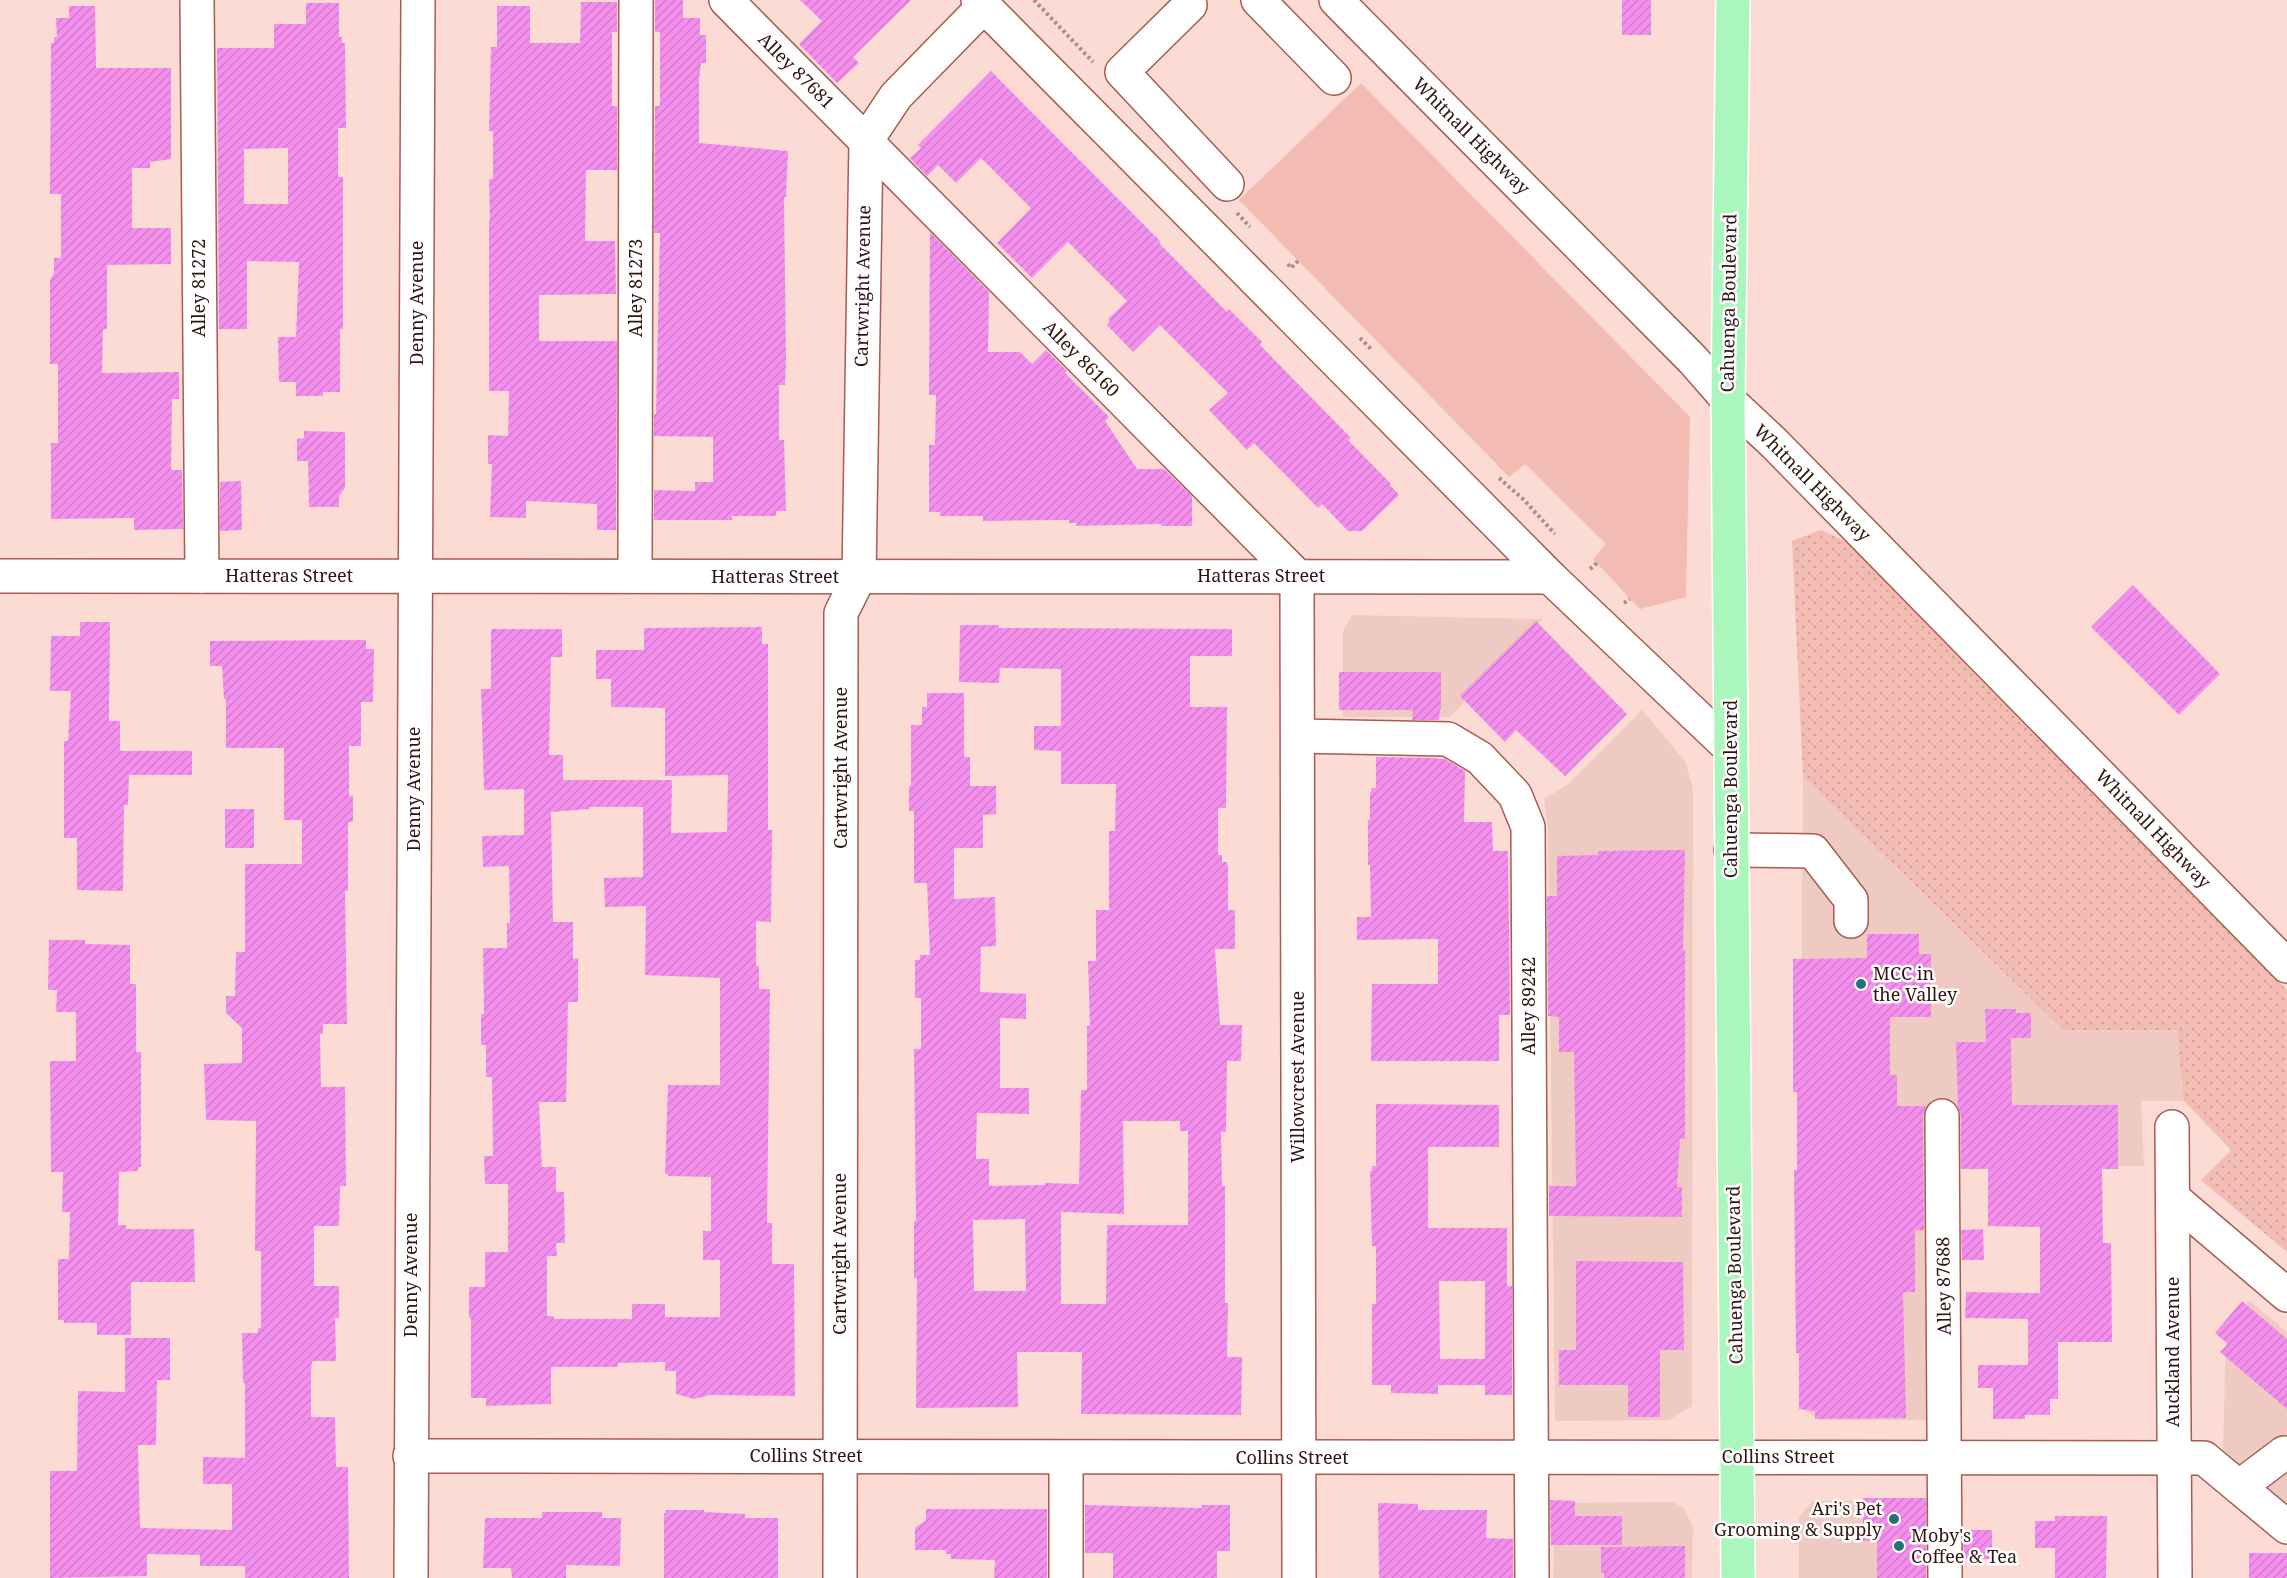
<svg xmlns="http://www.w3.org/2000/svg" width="2287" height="1578" font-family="'Noto Serif',serif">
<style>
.built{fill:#efcac3}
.grass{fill:url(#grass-dots)}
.park{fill:#f3bcb2}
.building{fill:url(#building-hatch);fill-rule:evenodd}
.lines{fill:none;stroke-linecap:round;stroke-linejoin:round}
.minor-casing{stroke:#a65c51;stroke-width:36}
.major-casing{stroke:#fff;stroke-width:36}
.path{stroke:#ad8d88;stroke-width:4;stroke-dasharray:3 3;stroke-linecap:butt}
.minor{stroke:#fff;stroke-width:33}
.major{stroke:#aaf6bd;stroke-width:33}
.poi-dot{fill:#266e7a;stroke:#fff;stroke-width:2}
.labels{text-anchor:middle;stroke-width:5;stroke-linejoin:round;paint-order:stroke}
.street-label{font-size:18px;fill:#31130f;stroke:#fff}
.poi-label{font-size:18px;fill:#31130f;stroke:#fff;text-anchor:start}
</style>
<defs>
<pattern id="grass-dots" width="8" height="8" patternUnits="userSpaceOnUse" patternTransform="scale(1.5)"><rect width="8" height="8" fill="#f3bcb2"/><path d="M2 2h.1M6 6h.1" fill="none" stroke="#d1a198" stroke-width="1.8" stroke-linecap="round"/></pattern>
<pattern id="building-hatch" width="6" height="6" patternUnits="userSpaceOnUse" patternTransform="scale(1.5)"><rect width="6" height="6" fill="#f58fee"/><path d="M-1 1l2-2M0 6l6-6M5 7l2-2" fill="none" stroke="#d27acb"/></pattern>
</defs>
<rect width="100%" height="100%" fill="#fddbd5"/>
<g class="built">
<polygon points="1352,615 1543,619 1450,717 1343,717 1343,631"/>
<polygon points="1642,710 1685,761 1693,788 1692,1406 1669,1420 1555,1421 1548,827 1544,799 1568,784"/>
<polygon points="1803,776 2063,1030 2178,1030 2184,1101 2141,1101 2144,1166 1939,1168 1934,1420 1819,1420 1802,1408 1801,1031"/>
<polygon points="2250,1301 2287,1332 2287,1503 2223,1451 2226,1323"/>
<polygon points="1932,1500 1933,1578 1799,1578 1799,1517 1813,1501"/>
<polygon points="1672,1502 1683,1507 1693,1527 1692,1578 1553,1578 1555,1503"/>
</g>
<polygon class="grass" points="1821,530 1849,543 2287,990 2287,1252 2201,1180 2231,1150 2184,1101 2177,1030 2063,1030 1803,776 1792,541"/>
<polygon class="park" points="1361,83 1690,417 1686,597 1640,609 1593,559 1606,544 1525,464 1509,477 1239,200"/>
<g class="building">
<polygon points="657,0 683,0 683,18 700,18 700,35 706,35 706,63 701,63 699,79 699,143 788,151 786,197 784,197 786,359 785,385 779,385 779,440 784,440 786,511 776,511 776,516 732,516 732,520 654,520 654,490 695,491 695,482 713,482 713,437 654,436 654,414 656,414 660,233 654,233 655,106 660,106 660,32 655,32 655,1"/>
<polygon points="800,0 911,0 853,57 859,63 837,83 799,44 822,21"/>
<rect x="1622" y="0" width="29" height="35"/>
<polygon points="581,2 617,2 617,32 612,32 612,106 617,106 617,170 586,170 585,241 615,241 616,294 539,295 539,341 617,341 616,530 597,530 597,504 526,501 526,518 490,517 492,464 488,464 488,435 508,436 509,391 489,391 489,221 490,221 489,179 493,179 493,131 489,131 491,47 497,47 497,6 530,6 530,43 580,43"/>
<path d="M306,3H339V37H342V43H345L346,128H338V177H343V329H340V392H323V396H296V382H279L278,337H296L299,262L247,261V329H219L217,48H274V24H306ZM288,148V204H244V149Z"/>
<polygon points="69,6 95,6 96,68 171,68 171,159 150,162 150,168 132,168 132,228 171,228 171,264 107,265 107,329 103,329 102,373 179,372 179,399 172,399 171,470 182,470 183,529 134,530 134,518 51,519 51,443 58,443 58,364 50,364 50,280 54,273 54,258 61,258 61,194 50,194 51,43 54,43 54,37 57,37 56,18 69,18"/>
<polygon points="991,71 1161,242 1159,243 1227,312 1229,309 1262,342 1260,345 1351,438 1348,440 1391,484 1390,485 1399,495 1362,531 1348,531 1322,504 1318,508 1254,443 1247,450 1209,410 1228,393 1160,325 1133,352 1107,325 1110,321 1108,319 1127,301 1068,242 1032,278 997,243 1031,208 981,158 956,183 938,165 927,176 910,158 921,148 918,145"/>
<polygon points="930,232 989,292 988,352 1020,352 1032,364 1046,350 1067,371 1065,373 1109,417 1105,421 1137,469 1164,469 1192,496 1192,526 1161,526 1161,524 1076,526 1077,523 1069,523 1069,520 983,521 983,516 940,516 940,512 929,512 929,445 935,445 936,395 929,395"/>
<polygon points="304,431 345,432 345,488 339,496 339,507 309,507 308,461 297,461 297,439 304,438"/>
<polygon points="241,481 242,530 220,531 220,482"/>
<polygon points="2133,585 2220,674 2179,715 2091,627"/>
<polygon points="1536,621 1627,714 1565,776 1516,730 1505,742 1460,696"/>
<polygon points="80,622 110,622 109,721 120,721 120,751 192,751 192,775 129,775 128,805 124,805 123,891 77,890 77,838 64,838 64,741 68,741 71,691 50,691 51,636 80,636"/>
<path d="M960,625H999V628L1232,629V656H1190V707H1227L1226,808H1218V855H1222V862H1227L1228,867V910H1235V949H1215L1220,1025H1242L1241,1061H1227L1226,1132H1221L1222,1186H1225V1303H1228L1227,1357H1242L1241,1415L1081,1414L1082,1352H1017L1018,1407L916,1408L917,1278H914V1221H916L914,1049H921V998H915V960H920V955H930L927,883H914V811H909V786H911V725H922V707H927V693H964V757H970V786H996V814L983,815V848H954V899L995,897L996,946L981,947L980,992L1026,994V1019L1000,1018V1088H1029V1114L977,1113L976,1159H989V1186L1045,1185V1183L1079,1184L1081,1090H1087V1026H1090L1088,961H1096V910H1109V831H1115L1116,784H1061V751L1034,750V726H1061V669L1000,668L999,683L959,682ZM1123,1121H1180V1131H1188V1225H1107L1106,1304H1061V1212L1124,1214ZM1025,1219L1026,1291H974L973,1220Z"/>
<path d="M762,627V644H768V830H772L771,922L756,921V966H759V989H770L767,1223H772V1264H794L795,1396L710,1395L694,1399L676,1394V1371H665V1362L618,1363V1367H551V1404L486,1406V1398H471V1318H469V1287H485V1252H508V1184H485L484,1156H493L492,1077H486V1045H481V1014H484L483,948H507V923H510L509,866L483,867L482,836L524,835V789L484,790L481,689H491V629H562V657H551L549,755H563V780H672L671,833L727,832L728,775L665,776V708L611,707V679H596V650H644V628ZM589,807H643V877L604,878L605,907L646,906L645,975L720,978V1085H668L665,1174H668V1176L711,1177V1231H703V1260H720V1317H665V1304H632V1319H554V1316H547V1256H557L556,1243H565L564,1192H556V1167H542L539,1102H566L568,1002H578V958L573,959V922H553L551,812L589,809Z"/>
<polygon points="366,640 366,649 374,649 373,702 361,702 361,746 349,746 349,796 353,796 353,822 348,822 348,891 345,891 347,1024 323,1024 323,1034 320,1034 321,1087 345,1087 346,1186 340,1186 339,1226 314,1226 314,1286 339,1286 339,1318 335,1318 336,1361 312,1361 311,1372 311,1417 335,1417 336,1467 348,1467 349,1578 245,1578 245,1566 200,1566 200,1555 147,1554 147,1576 50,1578 50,1471 77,1471 78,1391 125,1392 125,1338 170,1338 170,1380 157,1380 156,1445 138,1445 140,1528 232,1530 232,1484 203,1484 203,1457 245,1458 245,1383 243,1383 242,1333 258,1333 258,1328 261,1328 261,1251 255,1251 256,1121 206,1120 204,1064 242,1063 242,1028 226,1013 226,996 235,996 236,952 245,952 245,864 302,864 302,820 284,820 284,748 226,748 226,699 224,699 222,666 210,666 210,641"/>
<polygon points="1339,672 1441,672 1441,710 1440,710 1439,720 1412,720 1413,710 1339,710"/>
<polygon points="1376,757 1437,758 1437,759 1445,759 1465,771 1464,822 1492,822 1493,851 1508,851 1510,1015 1499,1015 1499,1061 1371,1061 1372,984 1438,984 1438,939 1357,940 1357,917 1371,917 1370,865 1368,865 1368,820 1370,820 1370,794 1372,788 1376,788"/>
<rect x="225" y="809" width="29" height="39"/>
<polygon points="1685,850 1683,950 1685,950 1685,1139 1680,1139 1677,1187 1682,1187 1682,1217 1549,1216 1549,1186 1576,1186 1574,1052 1559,1052 1559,1017 1548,1016 1547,896 1557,896 1557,856 1598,855 1598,851"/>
<polygon points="1867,934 1919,934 1919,954 1931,954 1931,1017 1890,1017 1890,1075 1897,1075 1897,1106 1926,1106 1923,1116 1924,1230 1915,1230 1915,1292 1903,1292 1906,1418 1815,1419 1815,1411 1799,1409 1799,1353 1796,1353 1794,1170 1797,1170 1797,1092 1793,1092 1793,959 1867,958"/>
<polygon points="49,940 85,940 85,944 130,945 130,984 136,984 136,1052 141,1052 141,1167 138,1167 138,1171 119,1172 118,1225 126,1225 126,1229 194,1229 195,1282 131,1282 131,1335 97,1335 97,1323 64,1323 64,1320 58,1320 58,1259 69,1259 70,1212 62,1212 63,1172 51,1172 50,1061 76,1061 76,1012 56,1012 57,990 48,990"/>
<polygon points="1985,1009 2016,1009 2016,1013 2031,1013 2031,1038 2011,1038 2012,1105 2118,1105 2118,1169 2102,1169 2103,1243 2111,1243 2112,1342 2058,1342 2058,1399 2050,1399 2050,1415 2025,1415 2025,1419 1993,1419 1993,1388 1978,1388 1978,1365 2028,1365 2028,1319 1965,1318 1966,1292 2040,1293 2040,1227 1988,1226 1988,1169 1961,1169 1961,1116 1958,1106 1956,1042 1986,1042"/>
<path d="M1376,1104L1499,1105V1147H1428V1228H1507V1286H1512V1395H1485V1385H1438V1394L1391,1393V1385H1372V1304H1376V1246H1372L1370,1171H1372V1166H1376ZM1439,1281H1485V1359H1440Z"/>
<polygon points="1983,1229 1984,1260 1962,1260 1961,1230"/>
<polygon points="1576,1261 1683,1262 1684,1350 1660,1350 1660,1417 1628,1417 1628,1385 1559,1385 1559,1350 1576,1350"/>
<polygon points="2242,1301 2287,1339 2287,1409 2220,1352 2228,1344 2215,1333"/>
<polygon points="1863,1498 1926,1498 1926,1578 1877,1578 1877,1541 1863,1541"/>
<polygon points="1550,1500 1575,1501 1575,1516 1622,1516 1622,1545 1551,1545"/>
<polygon points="1378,1503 1418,1504 1418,1510 1487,1510 1486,1538 1513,1539 1513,1578 1379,1578"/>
<polygon points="1085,1505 1202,1508 1202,1505 1230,1505 1230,1551 1217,1551 1217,1578 1113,1578 1113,1553 1085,1553"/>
<polygon points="926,1509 1047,1509 1047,1578 994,1578 995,1560 951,1559 951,1554 946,1554 946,1550 915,1550 915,1528 926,1520"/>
<polygon points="666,1510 704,1510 704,1512 745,1514 745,1518 778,1518 778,1578 664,1578 664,1513 666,1513"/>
<polygon points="542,1512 602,1512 602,1518 621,1518 620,1566 566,1565 566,1578 512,1578 511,1568 483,1568 485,1518 542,1518"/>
<polygon points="2055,1516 2107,1516 2106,1578 2055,1578 2055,1548 2035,1548 2035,1521 2055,1521"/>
<polygon points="1963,1530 1992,1530 1992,1559 1964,1559"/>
<polygon points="1685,1546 1685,1578 1604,1578 1604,1573 1601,1573 1601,1547"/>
<rect x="2249" y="1553" width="38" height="25"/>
</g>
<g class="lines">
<g class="minor-casing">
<g id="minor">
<polyline points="197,0 202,576"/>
<polyline points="726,0 1297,576 1299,1578"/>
<polyline points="978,0 1550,577 1731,749"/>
<polyline points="1258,0 1334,78"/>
<polyline points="1336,0 1693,360 1728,400 1774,443 2287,966"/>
<polyline points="1190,5 1122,72 1227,184"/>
<polyline points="0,576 1550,577"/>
<polyline points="635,576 636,0"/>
<polyline points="1298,736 1448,739 1480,758 1515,795 1528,827 1532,1578"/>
<polyline points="1731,850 1813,851 1851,900 1851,921"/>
<polyline points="1942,1116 1945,1578"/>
<polyline points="2172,1127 2175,1578"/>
<polyline points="2173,1198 2287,1295"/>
<polyline points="410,1456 2204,1458 2287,1527"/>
<polyline points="1066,1458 1066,1578"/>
<polyline points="2239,1487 2284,1453 2287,1455"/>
<polyline points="411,1578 418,0"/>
<polyline points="840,1578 841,613 859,577 866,141 896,96 984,6"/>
</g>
</g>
<g class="major-casing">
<polyline id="major" points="1733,0 1728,400 1738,1578"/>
</g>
<g class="path">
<polyline points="1034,0 1093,62"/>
<polyline points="1237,213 1250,227"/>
<polyline points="1288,264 1291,268 1298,261"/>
<polyline points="1360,338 1372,350"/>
<polyline points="1499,478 1524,500 1555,534"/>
<polyline points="1590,569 1597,563"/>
<polyline points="1624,603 1630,599"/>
</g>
<use href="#minor" class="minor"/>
<use href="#major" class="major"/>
</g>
<g class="poi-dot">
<circle cx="1861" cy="984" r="6"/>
<circle cx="1894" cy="1519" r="6"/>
<circle cx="1899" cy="1546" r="6"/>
</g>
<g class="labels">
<g class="street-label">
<text transform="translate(796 71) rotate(45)" y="6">Alley 87681</text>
<text transform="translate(1471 136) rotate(45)" y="6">Whitnall Highway</text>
<text transform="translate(863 286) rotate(-89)" y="6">Cartwright Avenue</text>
<text transform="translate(199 288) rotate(-90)" y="6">Alley 81272</text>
<text transform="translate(636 288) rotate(-90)" y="6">Alley 81273</text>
<text transform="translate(417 303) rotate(-90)" y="6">Denny Avenue</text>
<text transform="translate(1729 303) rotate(-89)" y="6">Cahuenga Boulevard</text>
<text transform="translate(1081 359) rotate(45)" y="6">Alley 86160</text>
<text transform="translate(1812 483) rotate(45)" y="6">Whitnall Highway</text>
<text x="289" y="582">Hatteras Street</text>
<text x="1261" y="582">Hatteras Street</text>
<text x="775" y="583">Hatteras Street</text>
<text transform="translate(841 768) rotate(-90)" y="6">Cartwright Avenue</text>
<text transform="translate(414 789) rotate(-90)" y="6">Denny Avenue</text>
<text transform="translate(1731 789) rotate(-90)" y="6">Cahuenga Boulevard</text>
<text transform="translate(2153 829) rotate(46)" y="6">Whitnall Highway</text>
<text transform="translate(1529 1006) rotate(-90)" y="6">Alley 89242</text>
<text transform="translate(1298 1077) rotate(-90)" y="6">Willowcrest Avenue</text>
<text transform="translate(840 1254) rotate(-90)" y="6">Cartwright Avenue</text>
<text transform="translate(411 1275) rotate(-90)" y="6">Denny Avenue</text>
<text transform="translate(1735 1275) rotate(-91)" y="6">Cahuenga Boulevard</text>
<text transform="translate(1944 1286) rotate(-91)" y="6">Alley 87688</text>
<text transform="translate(2173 1352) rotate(-90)" y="6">Auckland Avenue</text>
<text x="806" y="1462">Collins Street</text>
<text x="1778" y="1463">Collins Street</text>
<text x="1292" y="1464">Collins Street</text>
</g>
<g class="poi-label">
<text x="1873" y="980">MCC in<tspan x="1873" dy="21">the Valley</tspan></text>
<text x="1882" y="1515" text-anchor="end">Ari's Pet<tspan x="1882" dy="21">Grooming &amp; Supply</tspan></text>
<text x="1911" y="1542">Moby's<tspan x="1911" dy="21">Coffee &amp; Tea</tspan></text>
</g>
</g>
</svg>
